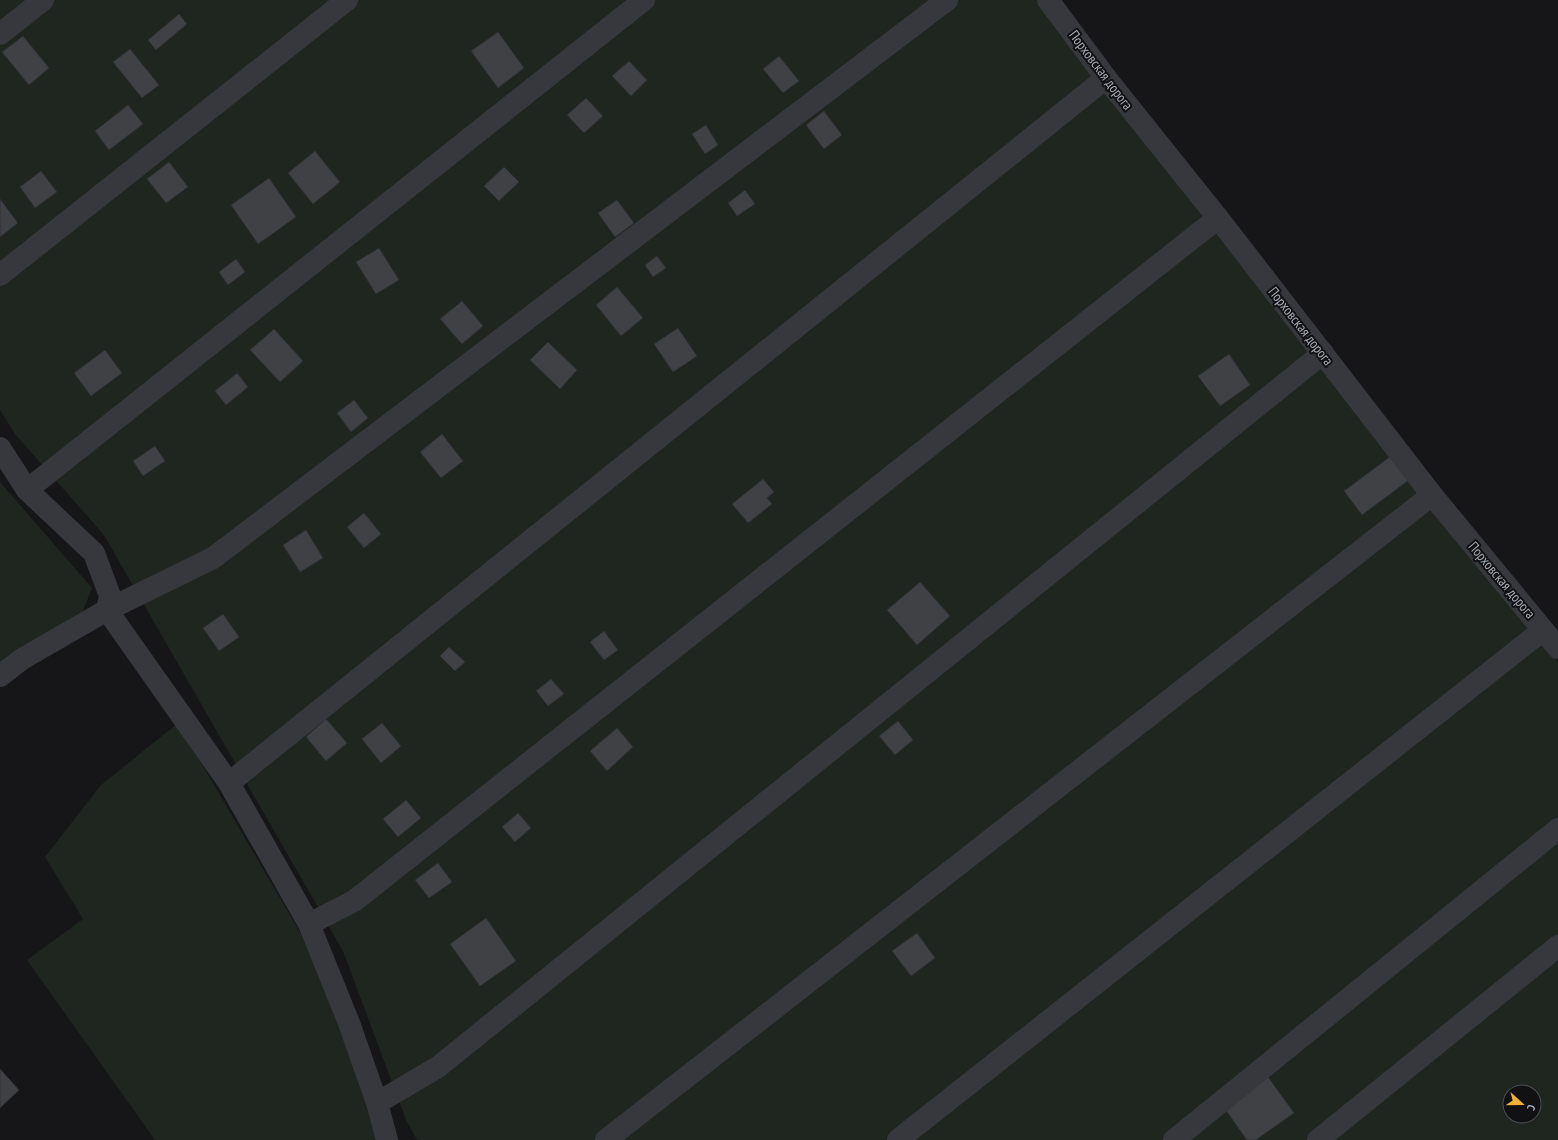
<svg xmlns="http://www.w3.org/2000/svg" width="1558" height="1140" font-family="'PT Sans Narrow',sans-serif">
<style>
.green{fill:#1e261f;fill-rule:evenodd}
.building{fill:#404145;stroke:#303034}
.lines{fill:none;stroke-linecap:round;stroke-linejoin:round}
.street{stroke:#37383d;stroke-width:22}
.labels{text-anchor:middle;stroke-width:4;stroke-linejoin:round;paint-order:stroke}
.street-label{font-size:14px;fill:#a8adb8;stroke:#111113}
</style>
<rect width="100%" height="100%" fill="#161618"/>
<g class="green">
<path d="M0,0H1037L1558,662V1140H417L406,1120L343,951L104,535L15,434L0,410ZM1510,1092H1534V1116H1510Z"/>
<polygon points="0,482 92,588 82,613 0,669"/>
<polygon points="178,723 322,970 377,1140 155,1140 27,960 83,919 45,857 101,785"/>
</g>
<g class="building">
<polygon points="179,14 187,24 156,50 148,40"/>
<polygon points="498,32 524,68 498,88 471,51"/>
<polygon points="23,36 49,68 29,85 2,52"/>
<polygon points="130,49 159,85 142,98 113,62"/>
<polygon points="779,56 799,81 783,93 763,69"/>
<polygon points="629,61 647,80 631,96 612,76"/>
<polygon points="586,98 603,116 584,133 567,115"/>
<polygon points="128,105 143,124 109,150 95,131"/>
<polygon points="824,111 842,135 824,149 806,125"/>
<polygon points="706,125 718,145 705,154 692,134"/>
<polygon points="315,151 340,182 313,204 288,173"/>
<polygon points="169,162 188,187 166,203 147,179"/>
<polygon points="504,167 519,182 499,201 484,186"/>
<polygon points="41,171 57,192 35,208 20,187"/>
<polygon points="269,178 296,217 258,244 231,205"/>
<polygon points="745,190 755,204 737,216 728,203"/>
<polygon points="0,199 18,223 0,237"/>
<polygon points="617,200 634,223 615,237 598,213"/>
<polygon points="379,248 399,280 376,294 356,262"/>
<polygon points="657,256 666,268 653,277 645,265"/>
<polygon points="236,259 245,272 228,285 219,272"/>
<polygon points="617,287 643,318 621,336 596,305"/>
<polygon points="462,301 483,326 462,344 440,319"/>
<polygon points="678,328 697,356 673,372 654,344"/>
<polygon points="274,329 303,361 280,382 250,350"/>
<polygon points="548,342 577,370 560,389 530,360"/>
<polygon points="105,350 122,373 91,396 74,373"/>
<polygon points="1229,354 1250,385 1220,406 1198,376"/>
<polygon points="237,373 248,387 226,405 215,391"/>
<polygon points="354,400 368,418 351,432 337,413"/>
<polygon points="442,434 463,461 441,478 420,452"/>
<polygon points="155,446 165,461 143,476 133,461"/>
<polygon points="1391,456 1409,480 1362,515 1344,491"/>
<polygon points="763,479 774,492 767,498 772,504 748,523 732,504"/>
<polygon points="364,513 381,534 364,548 347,527"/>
<polygon points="306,530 323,558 300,572 283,545"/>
<polygon points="920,582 950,616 917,645 887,610"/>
<polygon points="223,614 239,637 219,651 203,628"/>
<polygon points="604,631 618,650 604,660 590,642"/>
<polygon points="449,647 465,662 455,671 440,656"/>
<polygon points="551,679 564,694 548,706 536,691"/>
<polygon points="326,719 347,743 326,761 306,737"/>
<polygon points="898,721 913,740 895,755 879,736"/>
<polygon points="382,723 401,746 381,763 362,739"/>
<polygon points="617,728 633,747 607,771 590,751"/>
<polygon points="406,800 421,818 398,837 383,819"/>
<polygon points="518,813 531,828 515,842 502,827"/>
<polygon points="438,863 452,882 429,898 415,880"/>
<polygon points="486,918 516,961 480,986 450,944"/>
<polygon points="917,933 935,958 911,976 892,951"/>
<polygon points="0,1069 19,1090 0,1108"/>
<polygon points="1268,1077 1294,1113 1256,1140 1247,1140 1225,1109"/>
</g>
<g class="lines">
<g class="street">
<polyline points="1048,0 1106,78 1218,218 1432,495 1558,648"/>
<polyline points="0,34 43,0"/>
<polyline points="0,275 347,0"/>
<polyline points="0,448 27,490 94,553 110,596 107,610 229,783 309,924 349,1023 377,1103 387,1140"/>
<polyline points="27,490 644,0"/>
<polyline points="0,676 22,659 107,610 213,558 947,0"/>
<polyline points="229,783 1106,78"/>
<polyline points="309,924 354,901 1218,218"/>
<polyline points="377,1103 438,1067 1323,353"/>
<polyline points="606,1140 1432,495"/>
<polyline points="898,1140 1543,630"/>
<polyline points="1174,1140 1558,829"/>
<polyline points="1318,1140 1558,946"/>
</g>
</g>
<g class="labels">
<g class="street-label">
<text transform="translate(1101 70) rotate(53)" y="5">Порховская дорога</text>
<text transform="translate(1301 326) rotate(52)" y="5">Порховская дорога</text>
<text transform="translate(1502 580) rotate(50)" y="5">Порховская дорога</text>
</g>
</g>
<g transform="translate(1522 1104) rotate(111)"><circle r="19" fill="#111113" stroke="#4d4f55"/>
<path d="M0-3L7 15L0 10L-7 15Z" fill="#f2b134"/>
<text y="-6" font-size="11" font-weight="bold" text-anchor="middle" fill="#a8adb8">С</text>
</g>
</svg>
